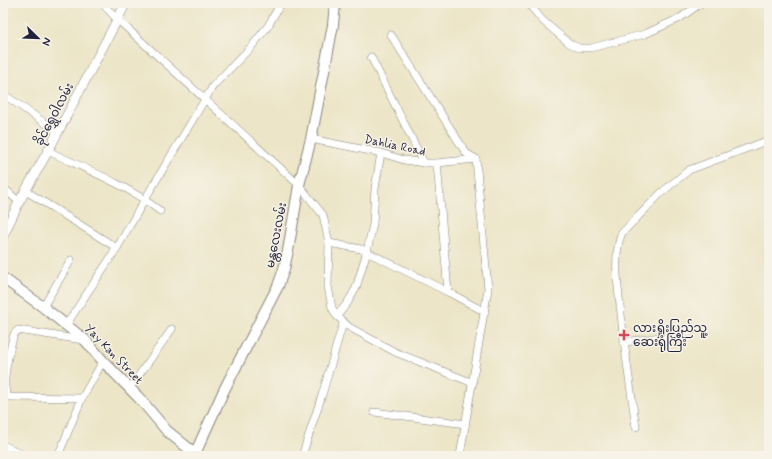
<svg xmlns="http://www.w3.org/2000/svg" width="772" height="459" font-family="Mynerve,'Noto Sans Myanmar',sans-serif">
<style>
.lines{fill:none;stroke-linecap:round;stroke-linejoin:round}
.minor-casing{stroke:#878481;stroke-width:8}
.tertiary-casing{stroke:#878481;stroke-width:10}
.secondary-casing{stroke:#878481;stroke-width:12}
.minor{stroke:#fff;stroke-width:7}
.tertiary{stroke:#fff;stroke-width:9}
.secondary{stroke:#fff;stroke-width:10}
.poi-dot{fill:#d1495b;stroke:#f7f3e8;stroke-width:1.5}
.labels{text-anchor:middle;stroke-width:3;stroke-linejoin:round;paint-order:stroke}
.street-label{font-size:12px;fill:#22223b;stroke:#f7f3e8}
.poi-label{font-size:12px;fill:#22223b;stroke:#f7f3e8;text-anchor:start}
</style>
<rect width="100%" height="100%" fill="#f7f3e8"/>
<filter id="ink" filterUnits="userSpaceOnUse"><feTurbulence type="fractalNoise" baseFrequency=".025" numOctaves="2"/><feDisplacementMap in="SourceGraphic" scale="8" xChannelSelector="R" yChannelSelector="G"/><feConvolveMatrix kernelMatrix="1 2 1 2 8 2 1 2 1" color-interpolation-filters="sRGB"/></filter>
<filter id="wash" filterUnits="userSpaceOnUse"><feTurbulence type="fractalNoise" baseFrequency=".012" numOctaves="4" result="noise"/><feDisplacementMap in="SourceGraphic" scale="16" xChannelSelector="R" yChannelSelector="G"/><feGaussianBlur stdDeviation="0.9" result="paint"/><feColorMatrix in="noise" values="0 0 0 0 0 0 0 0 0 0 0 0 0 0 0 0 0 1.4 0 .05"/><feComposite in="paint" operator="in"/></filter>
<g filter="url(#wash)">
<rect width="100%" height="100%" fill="#ece5c7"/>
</g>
<g filter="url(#ink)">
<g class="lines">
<g class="minor-casing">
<g id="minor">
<polyline points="102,3 117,19 299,185 323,215 329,243 328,286 332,308 337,316 349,327 395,352 473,383"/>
<polyline points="528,3 543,21 569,43 579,48 591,48 645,34 680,18 701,3"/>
<polyline points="391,35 466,153 476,159 488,289 460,456"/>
<polyline points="371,57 424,163"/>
<polyline points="3,94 58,132"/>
<polyline points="311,139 381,153 404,160 424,163 437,163 476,159"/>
<path d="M48,151C86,169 127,185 160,211"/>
<polyline points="437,163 448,292"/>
<polyline points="3,187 19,202"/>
<polyline points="26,191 117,248"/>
<polyline points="329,243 361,249 448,292 485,312"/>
<polyline points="43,307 71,260"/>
<polyline points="337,316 348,302 356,288 367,251 373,224 375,189 381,153"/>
<polyline points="66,325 117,248 145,199 213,86 252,46 268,26 281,3"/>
<polyline points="625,342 654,338 692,330"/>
<polyline points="129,389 172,329"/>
<path d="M82,398L8,397C0,385 10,348 14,334L18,330L83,340"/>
<polyline points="374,412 466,424"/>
<path d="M636,427C631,392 626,358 622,324C620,298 611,256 622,233L661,193L689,170L769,140"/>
<polyline points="3,445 26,456"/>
<polyline points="58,456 82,398 103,361"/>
<polyline points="302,456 322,395 343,323"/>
</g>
</g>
<g class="tertiary-casing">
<polyline id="tertiary" points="3,236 19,202 48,151 126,3"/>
</g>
<g class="secondary-casing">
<g id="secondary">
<polyline points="3,278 43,307 85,340 103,361 141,400 167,431 198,456"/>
<polyline points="194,456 224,390 278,286 284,269 288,251 299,185 311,139 333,25 335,3"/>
</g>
</g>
<use href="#minor" class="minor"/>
<use href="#tertiary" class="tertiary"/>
<use href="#secondary" class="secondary"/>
</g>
</g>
<path class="poi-dot" d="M622 329h4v4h4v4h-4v4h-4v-4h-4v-4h4z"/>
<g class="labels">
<g class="street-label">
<text transform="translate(54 114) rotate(-62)" y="4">ခိုင်ရွှေဝါလမ်း</text>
<text transform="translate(395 145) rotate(12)" y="4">Dahlia Road</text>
<text transform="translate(276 235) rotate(-79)" y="4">မန္တလေးလမ်း</text>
<text transform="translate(114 354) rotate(46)" y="4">Yay Kan Street</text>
</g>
<g class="poi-label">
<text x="633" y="332">လားရှိုးပြည်သူ့<tspan x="633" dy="14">ဆေးရုံကြီး</tspan></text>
</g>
</g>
<rect width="772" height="459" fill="none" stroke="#f7f3e8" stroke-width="16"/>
<g transform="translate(38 38) rotate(113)" stroke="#f7f3e8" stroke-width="3" paint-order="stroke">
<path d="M0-3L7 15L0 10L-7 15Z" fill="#22223b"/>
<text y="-6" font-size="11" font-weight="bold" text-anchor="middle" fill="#22223b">N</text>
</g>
</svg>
